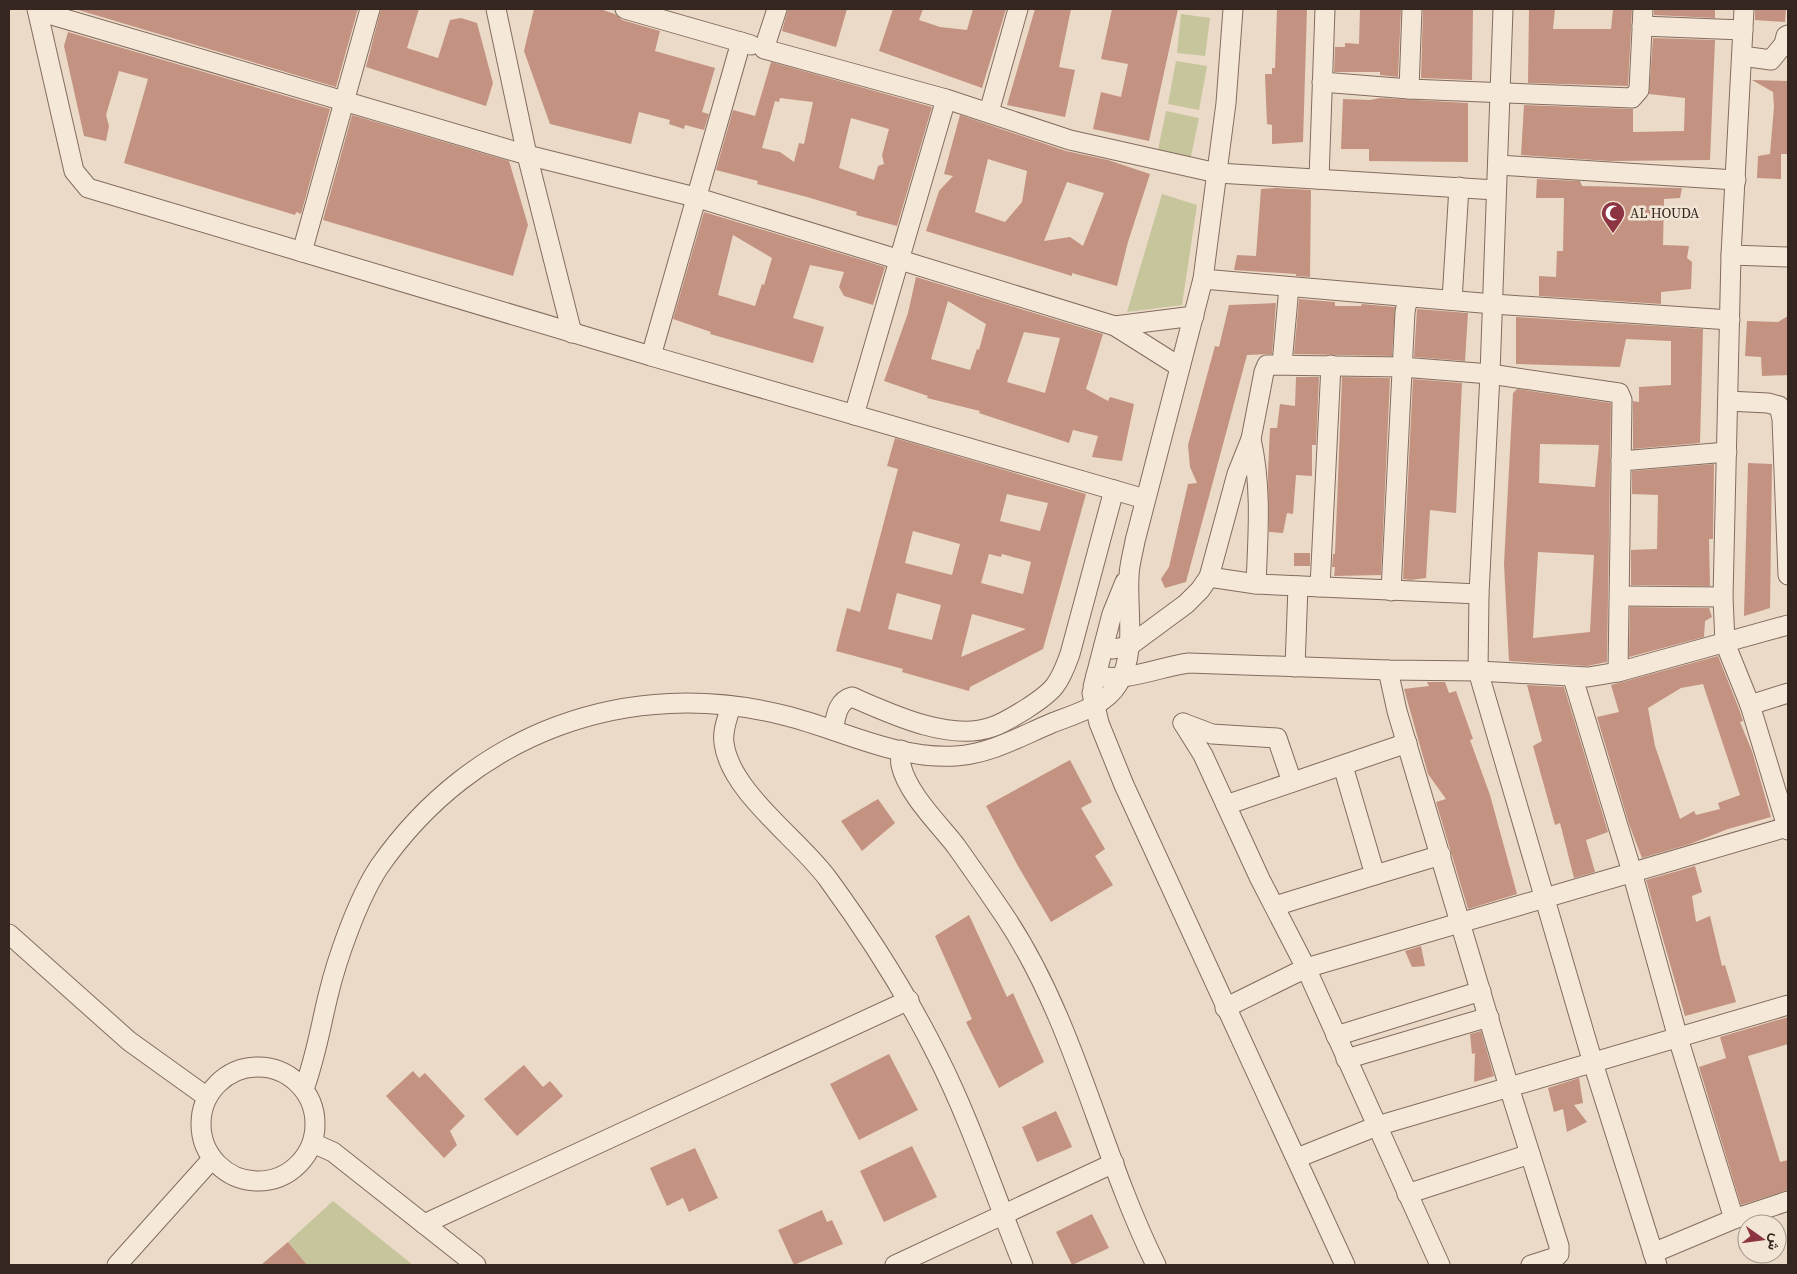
<svg xmlns="http://www.w3.org/2000/svg" width="1797" height="1274" font-family="'Source Serif 4',Vazirmatn,serif">
<style>
.green{fill:#c7c59c}
.building{fill:#c49280;fill-rule:evenodd}
.lines{fill:none;stroke-linecap:round;stroke-linejoin:round}
.minor-casing{stroke:#846c5e;stroke-width:21}
.minor{stroke:#f5e8d9;stroke-width:19}
.labels{text-anchor:middle;stroke-width:5;stroke-linejoin:round;paint-order:stroke}
.poi-label{font-size:14px;fill:#352720;stroke:#f2e5d5;text-anchor:start}
</style>
<rect width="100%" height="100%" fill="#eadac7"/>
<g class="green">
<polygon points="1181,14 1210,18 1205,56 1177,53"/>
<polygon points="1176,61 1207,66 1199,110 1168,104"/>
<polygon points="1166,111 1199,118 1190,161 1157,155"/>
<polygon points="1162,194 1197,205 1182,305 1127,312"/>
<polygon points="333,1201 413,1265 307,1265 288,1242"/>
</g>
<g class="building">
<polygon points="75,9 358,9 336,87"/>
<polygon points="381,9 419,9 407,48 438,58 450,20 461,18 477,23 493,83 486,106 366,67"/>
<polygon points="534,9 600,9 615,14 622,20 660,31 655,51 715,68 702,112 709,114 704,130 685,125 684,129 669,124 670,120 639,112 631,144 550,124 524,51"/>
<polygon points="788,9 847,9 836,47 782,31"/>
<polygon points="893,9 923,9 919,20 940,27 967,30 973,9 1006,9 982,88 879,51"/>
<polygon points="1035,9 1071,9 1059,67 1075,70 1065,117 1007,105"/>
<polygon points="1112,9 1178,9 1149,141 1093,129 1101,92 1121,97 1128,64 1101,59"/>
<polygon points="1277,9 1307,9 1303,142 1272,144 1272,125 1267,124 1265,74 1272,74 1272,68 1275,68"/>
<polygon points="1360,9 1401,9 1398,77 1380,75 1380,72 1334,72 1335,47 1345,47 1345,43 1359,44"/>
<polygon points="1423,9 1473,9 1472,80 1421,78"/>
<polygon points="1529,9 1555,9 1553,29 1611,29 1613,9 1632,9 1628,86 1528,83"/>
<polygon points="1654,9 1715,9 1715,18 1654,15"/>
<polygon points="1755,9 1786,9 1785,22 1755,20"/>
<polygon points="68,32 330,109 301,214 296,212 295,215 124,163 148,79 119,71 106,115 109,126 106,141 84,136 64,46"/>
<polygon points="1653,38 1715,40 1710,160 1610,161 1521,155 1524,105 1633,109 1633,132 1684,131 1685,98 1649,94"/>
<path d="M771,62L932,107L897,226L856,215L857,212L807,197L757,184L758,181L716,170L733,110L755,116ZM780,98L813,102L804,144L799,143L794,162L780,152L762,148L775,101L779,102ZM851,118L889,129L882,155L884,164L878,166L874,180L839,168Z"/>
<polygon points="1752,80 1788,81 1788,154 1781,154 1781,179 1757,178 1758,156 1770,154 1774,107 1773,92"/>
<polygon points="1380,98 1468,103 1468,162 1369,161 1369,149 1341,149 1343,99 1370,100"/>
<polygon points="352,115 509,161 528,225 513,276 323,220"/>
<path d="M960,115L1066,151L1108,160L1150,174L1128,242L1117,286L1072,273V276L926,231L939,191L953,176L944,174ZM988,159L1027,171L1022,202L1005,222L975,212ZM1067,182L1104,193L1083,246L1070,237L1044,241Z"/>
<polygon points="1537,179 1580,181 1582,186 1682,188 1680,198 1664,199 1663,245 1689,246 1687,258 1692,262 1691,289 1661,292 1661,304 1539,296 1539,276 1556,277 1557,251 1563,251 1564,198 1536,198"/>
<polygon points="1276,188 1311,190 1310,277 1296,276 1296,274 1234,270 1237,255 1256,256 1261,189"/>
<path d="M704,212L885,267L873,305L844,296L839,287L844,272L810,265L793,318L824,327L813,363L710,334L711,332L673,319ZM733,235L772,258L764,285L762,284L755,306L718,295Z"/>
<path d="M916,277L1103,334L1086,389L1108,401L1110,397L1134,404L1122,461L1092,457L1098,436L1073,430L1069,443L979,413L980,411L927,398L928,396L884,381L908,313ZM948,301L986,324L979,350L977,349L970,370L931,359ZM1024,332L1060,338L1045,393L1007,382Z"/>
<polygon points="1299,299 1335,302 1335,306 1361,306 1362,304 1395,307 1392,356 1294,354"/>
<polygon points="1276,303 1272,354 1247,355 1186,582 1165,588 1161,579 1169,567 1188,484 1197,483 1190,467 1188,445 1215,346 1219,347 1229,305"/>
<polygon points="1417,309 1468,313 1465,361 1414,357"/>
<polygon points="1788,316 1788,375 1762,376 1761,357 1745,356 1747,321 1778,322"/>
<polygon points="1516,317 1703,329 1700,443 1633,449 1633,401 1639,402 1639,387 1671,385 1671,341 1626,339 1620,367 1516,364"/>
<polygon points="1296,377 1319,377 1316,445 1312,445 1312,476 1296,475 1293,514 1287,513 1283,533 1269,532 1268,473 1270,428 1277,428 1280,404 1295,406"/>
<polygon points="1342,377 1390,378 1381,575 1334,576 1335,567 1332,567 1333,554 1335,554"/>
<polygon points="1413,379 1462,383 1456,513 1430,510 1426,578 1411,580 1403,579"/>
<path d="M1517,389L1611,403L1607,662L1587,666L1509,661L1504,564L1513,393ZM1540,444L1599,445L1595,487L1539,483ZM1538,552L1594,555L1590,632L1533,638Z"/>
<path d="M895,438L1086,494L1043,649L970,687L969,691L902,672L903,669L836,651L847,608L860,612L898,469L887,466ZM1007,494L1048,503L1040,531L1000,521ZM913,531L960,544L952,575L905,563ZM989,554L1001,557L1002,554L1031,562L1023,594L981,583ZM897,593L941,605L932,640L888,629ZM972,614L1026,629L961,657Z"/>
<polygon points="1748,463 1772,464 1770,608 1744,616"/>
<polygon points="1714,464 1713,539 1709,539 1710,586 1631,585 1631,550 1657,549 1658,495 1632,494 1632,471"/>
<rect x="1294" y="553" width="16" height="13"/>
<polygon points="1630,607 1709,608 1712,617 1705,621 1704,637 1629,657"/>
<path d="M1718,656L1739,709L1743,721L1740,722L1752,751L1771,817L1728,829L1690,844L1642,858L1629,824L1597,717L1619,712L1611,685ZM1703,684L1740,795L1718,803L1720,809L1696,815L1694,811L1680,819L1655,746L1648,708L1681,688Z"/>
<polygon points="1427,682 1445,682 1449,693 1456,691 1473,739 1470,740 1490,795 1517,894 1468,909 1436,802 1446,799 1428,774 1404,689 1429,686"/>
<polygon points="1527,685 1564,687 1608,832 1586,840 1595,872 1574,878 1560,823 1555,825 1533,746 1542,741"/>
<polygon points="1070,760 1092,802 1081,808 1105,849 1095,856 1113,885 1051,922 1018,866 986,806"/>
<polygon points="878,799 895,823 862,851 841,821"/>
<polygon points="1695,866 1702,892 1692,896 1696,922 1710,916 1722,966 1725,965 1736,1002 1685,1016 1646,880"/>
<polygon points="969,915 1007,997 1013,993 1044,1062 999,1088 966,1022 972,1019 935,936"/>
<polygon points="1421,946 1425,966 1412,967 1405,951"/>
<polygon points="1788,1017 1788,1044 1748,1056 1780,1162 1788,1160 1788,1190 1741,1205 1699,1067 1726,1058 1720,1037"/>
<polygon points="1481,1031 1494,1076 1474,1082 1475,1053 1472,1054 1470,1034"/>
<polygon points="889,1054 918,1110 859,1140 830,1084"/>
<polygon points="524,1065 543,1087 550,1081 563,1096 517,1136 484,1099"/>
<polygon points="413,1071 419,1078 425,1073 465,1116 450,1131 457,1145 444,1158 386,1096"/>
<polygon points="1579,1078 1583,1103 1574,1105 1587,1122 1567,1132 1563,1109 1554,1112 1548,1088"/>
<polygon points="1056,1111 1072,1147 1037,1162 1022,1127"/>
<polygon points="912,1146 937,1197 884,1222 860,1171"/>
<polygon points="695,1148 718,1198 689,1212 683,1198 667,1206 650,1168"/>
<polygon points="822,1210 827,1222 832,1220 843,1244 794,1265 778,1230"/>
<polygon points="1092,1214 1109,1248 1072,1265 1056,1232"/>
<polygon points="288,1242 307,1265 261,1265"/>
</g>
<g class="lines">
<g class="minor-casing">
<g id="minor">
<polyline points="37,9 74,171 88,188 651,356"/>
<polyline points="496,9 527,155 572,333"/>
<polyline points="625,9 751,45"/>
<polyline points="777,9 764,49 946,99 1070,140 1217,173 1496,190"/>
<polyline points="1503,9 1490,374 1479,594 1478,671 1593,1063 1657,1265"/>
<polyline points="1744,9 1731,255 1723,597 1725,643 1750,705 1788,830"/>
<polyline points="38,11 527,155 695,197 1115,326 1194,316"/>
<polyline points="1642,26 1743,30"/>
<polyline points="741,42 651,356 1145,499"/>
<polyline points="1742,56 1771,60 1784,44 1786,36 1788,35"/>
<polyline points="1322,82 1409,89 1632,98 1639,90 1643,9"/>
<polyline points="1409,89 1412,9"/>
<polyline points="989,112 1018,9"/>
<polyline points="1498,165 1736,180"/>
<polyline points="1319,179 1325,9"/>
<polyline points="302,252 370,9"/>
<polyline points="1731,255 1788,257"/>
<polyline points="1203,279 1493,304 1730,320"/>
<polyline points="1452,300 1459,187"/>
<polyline points="1115,326 1180,367"/>
<polyline points="1282,364 1289,287"/>
<polyline points="1728,401 1768,403 1779,406 1782,419 1788,575"/>
<polyline points="854,415 946,99"/>
<path d="M1251,439C1262,487 1258,535 1256,584"/>
<polyline points="1621,461 1727,452"/>
<polyline points="1209,577 1256,584 1479,594"/>
<polyline points="1320,587 1331,365"/>
<polyline points="1391,591 1405,312 1408,297"/>
<polyline points="1621,596 1723,597"/>
<polyline points="1104,645 1113,649 1129,646 1186,604 1200,590 1209,577 1237,474 1251,439 1264,372 1267,365 1402,367 1490,374 1619,393 1622,400 1618,672"/>
<polyline points="1295,667 1298,586"/>
<polyline points="1388,670 1397,711 1509,1087 1559,1246 1559,1254 1556,1257 1531,1265"/>
<path d="M1096,675C1122,684 1162,666 1189,663L1388,670L1478,671L1588,677L1618,672L1788,625"/>
<polyline points="1573,678 1632,872 1678,1038 1734,1219"/>
<polyline points="1093,687 1112,614 1125,582"/>
<polyline points="1092,693 1099,723 1124,785 1345,1265"/>
<polyline points="1750,705 1788,693"/>
<path d="M731,706C728,717 722,730 724,743C730,792 799,839 828,879C869,935 906,993 937,1055C971,1122 995,1196 1023,1265"/>
<polyline points="1183,723 1203,755 1260,879 1306,968 1440,1265"/>
<polyline points="1183,723 1212,734 1277,738 1292,782"/>
<path d="M833,730C836,717 837,701 852,697C891,714 950,742 992,727C1004,723 1016,715 1026,709C1054,691 1059,685 1070,654L1114,490"/>
<path d="M901,750C901,755 900,761 901,765C907,793 939,824 956,846C973,870 990,894 1006,918C1076,1024 1100,1152 1156,1265"/>
<polyline points="1226,805 1407,743"/>
<polyline points="1375,875 1441,855"/>
<polyline points="1275,906 1375,875 1343,766"/>
<polyline points="9,934 129,1041 207,1097"/>
<polyline points="1225,1008 1306,968 1787,827"/>
<polyline points="1336,1036 1481,991"/>
<polyline points="1346,1059 1489,1017"/>
<circle cx="258" cy="1124" r="57"/>
<path d="M304,1089C316,1056 320,1029 328,996C337,958 358,899 379,867C472,733 628,675 787,716C842,730 898,760 956,756C990,754 1021,736 1052,723C1075,714 1105,706 1118,684C1137,653 1127,611 1129,577C1129,565 1133,553 1135,541L1203,279L1226,103L1233,9"/>
<polyline points="313,1143 333,1152 476,1265"/>
<polyline points="1297,1158 1377,1126 1788,1005"/>
<polyline points="1407,1194 1530,1154"/>
<polyline points="424,1224 909,1000"/>
<polyline points="1653,1253 1734,1219 1788,1201"/>
<polyline points="117,1265 212,1159"/>
<polyline points="895,1265 1114,1163"/>
</g>
</g>
<use href="#minor" class="minor"/>
</g>
<defs>
<g id="mosque-pin" transform="scale(1.25)"><path d="M0 17L-7.5 6A9.5 9.5 0 1 1 7.5 6Z" fill="#8d3443" stroke="#f2e5d5"/><path d="M3.5-4.9A6 6 0 1 0 3.5 4.9A5 5 0 1 1 3.5-4.9Z" fill="#fff"/></g>
</defs>
<g fill-rule="evenodd">
<use href="#mosque-pin" x="1613" y="213"/>
</g>
<g class="labels">
<g class="poi-label">
<text x="1630" y="218">AL HOUDA</text>
</g>
</g>
<rect width="1797" height="1274" fill="none" stroke="#352720" stroke-width="20"/>
<g transform="translate(1762 1239) rotate(104)"><circle r="24" fill="#f2e5d5" stroke="#a6998d"/>
<path d="M0-4L9 19L0 12L-9 19Z" fill="#8d3443"/>
<text y="-8" font-size="14" font-weight="bold" text-anchor="middle" fill="#352720">ش</text>
</g>
</svg>
